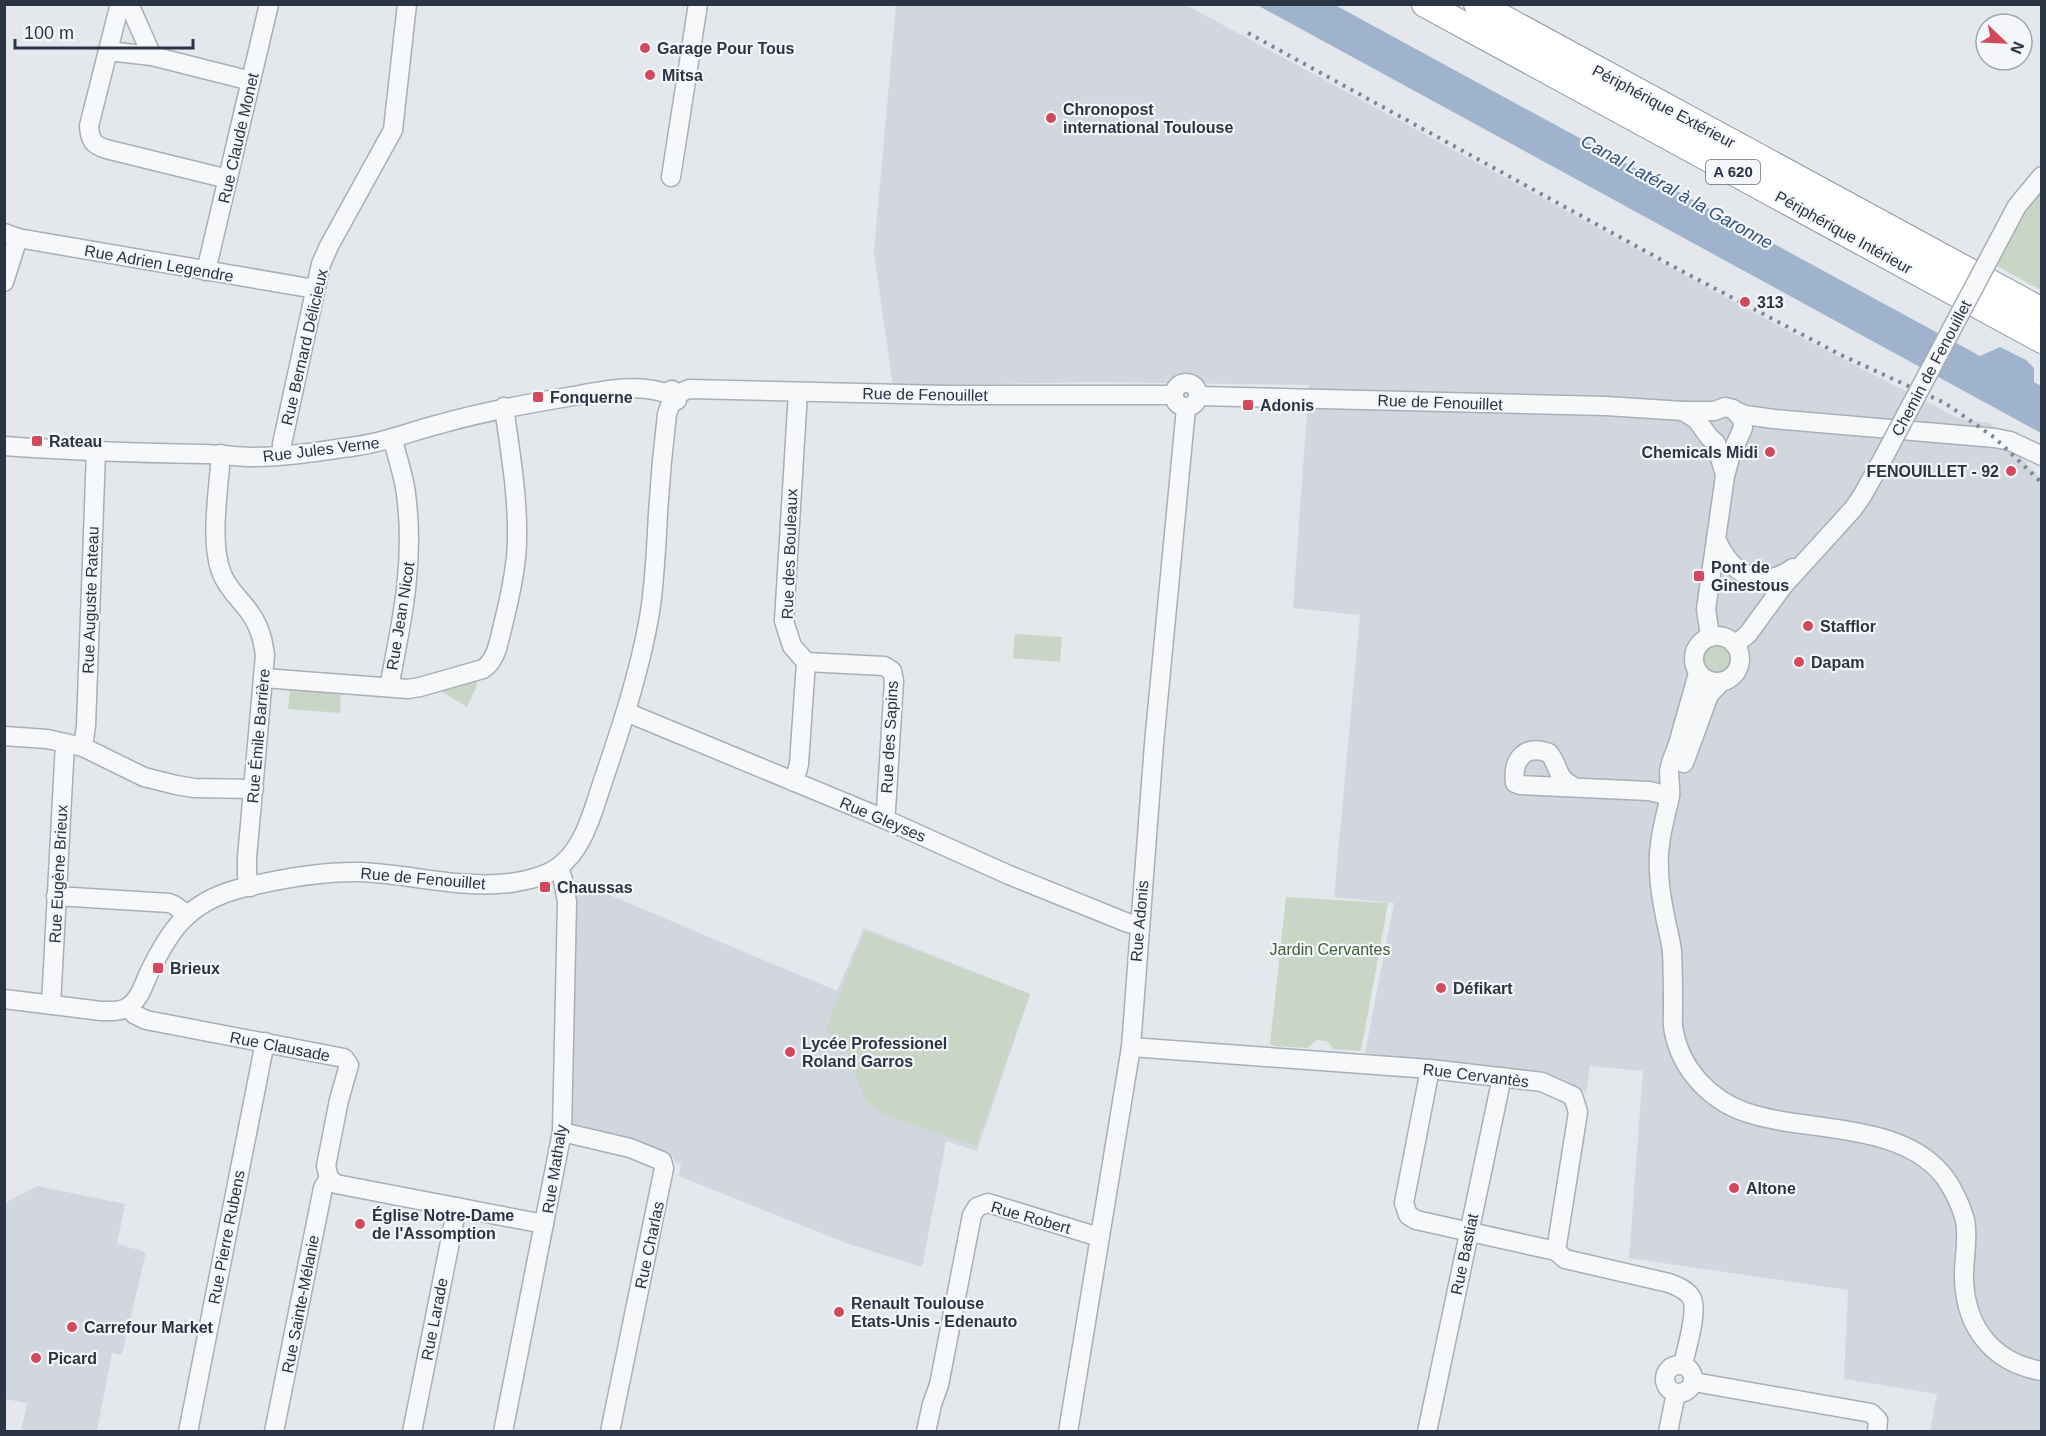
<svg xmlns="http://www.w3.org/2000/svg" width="2046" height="1436" font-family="Arial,sans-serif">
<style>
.built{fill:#d2d6de}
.green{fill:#c9d6c5}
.water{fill:#9fb4cc}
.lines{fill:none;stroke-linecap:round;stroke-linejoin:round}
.minor-casing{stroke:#a9aeb7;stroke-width:21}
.highway-casing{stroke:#8b94a3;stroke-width:28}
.minor{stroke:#f7f8fa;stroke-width:18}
.highway{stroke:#fff;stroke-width:26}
.rail{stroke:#7d8696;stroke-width:4;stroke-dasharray:3 6;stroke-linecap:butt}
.minor-bridge-casing{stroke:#a9aeb7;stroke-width:21;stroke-linecap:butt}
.minor-bridge{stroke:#f7f8fa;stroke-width:18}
.poi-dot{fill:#d1495b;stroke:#f4f6f9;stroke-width:2}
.labels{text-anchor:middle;stroke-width:4.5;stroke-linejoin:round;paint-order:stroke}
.shield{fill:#f4f6f9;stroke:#676e7b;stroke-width:1.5}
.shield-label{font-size:15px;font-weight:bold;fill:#2b3445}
.poi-label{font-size:16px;font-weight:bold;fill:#2b3445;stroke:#f4f6f9;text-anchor:start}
.street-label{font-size:16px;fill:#2b3445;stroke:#f4f6f9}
.park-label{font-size:16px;fill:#3f6138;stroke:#f4f6f9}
.water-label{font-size:18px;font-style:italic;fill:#34527a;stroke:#f4f6f9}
</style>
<rect width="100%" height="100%" fill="#e4e7ec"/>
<g class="built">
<polygon points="896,5 1186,5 1777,325 1960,419 1990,423 2042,480 2041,1431 1930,1431 1937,1394 1844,1379 1848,1290 1629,1258 1643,1071 1590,1066 1586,1092 1560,1078 1365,1053 1394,903 1334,897 1360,615 1293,608 1309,385 1095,382 893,386 874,252"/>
<polygon points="574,880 837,991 864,928 1030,994 977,1151 946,1141 922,1267 849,1244 679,1176 681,1164 674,1162 674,1157 626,1138 576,1129 569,1121"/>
<polygon points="37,1186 125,1204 117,1244 146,1252 122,1355 112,1353 97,1431 21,1431 27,1403 5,1399 5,1203"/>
</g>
<g class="green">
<polygon points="2041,190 2041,290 1997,266 2024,215"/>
<polygon points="1015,634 1062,637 1060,662 1013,658"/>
<circle cx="1717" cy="660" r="16"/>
<polygon points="475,680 477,685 467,707 439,690"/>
<polygon points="290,688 341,692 340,713 288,709"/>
<polygon points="1286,897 1388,903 1361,1051 1333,1049 1327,1041 1317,1040 1307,1048 1274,1046 1270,1044"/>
<path d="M865,931L1030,994L976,1145C959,1140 877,1115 869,1104C859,1090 852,1065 846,1048L841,1050L826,1029Z"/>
</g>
<polygon class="water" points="1257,5 1335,5 1980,356 2000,347 2026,360 2034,368 2034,382 2041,386 2041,433"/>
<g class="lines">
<g class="minor-casing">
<g id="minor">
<path d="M122,4L118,11L89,126C90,140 93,145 106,149L228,179"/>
<polyline points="129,4 152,56"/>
<polyline points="108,51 152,56 251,81"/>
<polyline points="671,177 698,4"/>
<polyline points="4,233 18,238 315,289"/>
<polyline points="2000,238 2017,206 2042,176"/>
<polyline points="206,271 269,4"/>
<polyline points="4,282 18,238"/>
<circle cx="1186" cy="395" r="12"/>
<polyline points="668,392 672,390 677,394 689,389 946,395 1173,395"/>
<polyline points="1198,396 1606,406 1683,411 1714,411 1725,407 1733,409 1742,419 1743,428 1731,454 1725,476 1706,609 1710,637"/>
<polyline points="1683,411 1697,420 1709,437 1716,443 1724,472"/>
<polyline points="1736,411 1745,415 1774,419 1995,438 2010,441 2042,456"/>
<path d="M4,446C71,451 137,453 204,454C220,454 237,457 253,457C287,457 323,451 357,446C386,442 412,431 440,424C482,412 525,404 568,397C602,391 633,383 666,393"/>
<path d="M221,454C219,487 209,543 222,574C229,592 245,603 254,619C261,631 263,642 265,655L247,858V875L250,887"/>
<polyline points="282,455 282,444 321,264 329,246 393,130 407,4"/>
<path d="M1716,539C1731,573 1759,592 1793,568"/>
<circle cx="1717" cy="659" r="23"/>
<polyline points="1735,645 1748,634 1783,586 1853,509 1862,496 1880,464"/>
<polyline points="806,662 884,666 892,671 894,681 886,810 882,818"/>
<path d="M1698,673C1692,696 1685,718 1679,741C1676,751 1670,762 1669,772C1669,780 1671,788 1670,796C1665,819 1657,845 1659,869C1659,885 1662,901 1665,916C1667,928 1671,940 1672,952C1673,971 1673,990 1673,1009C1673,1016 1672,1025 1674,1032C1681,1069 1710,1100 1745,1112C1806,1133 1898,1121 1942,1174C1952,1186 1961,1205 1965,1220C1969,1240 1963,1260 1964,1280C1966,1329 1994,1363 2042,1371"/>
<path d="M264,678L408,689L420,687L483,669C497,660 499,640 503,625C509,601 517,563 517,539C518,495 510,451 504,407"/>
<path d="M389,687C402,621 415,562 406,494C404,476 397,457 393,440"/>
<polyline points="626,712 882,818 1009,875 1128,923 1139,925"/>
<polyline points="4,736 47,739 83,747 144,777 176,785 194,788 254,789"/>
<polyline points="83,747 86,726 96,452"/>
<polyline points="1684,763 1709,695 1721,682"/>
<polyline points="794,782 799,764 806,662 792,646 784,621 798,392"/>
<path d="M1574,787C1554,776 1561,768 1549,753C1525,744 1512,759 1515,783L1520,785L1649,791L1670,796"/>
<polyline points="56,896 169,903 174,905 188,915"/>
<path d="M4,999L101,1011C109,1011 119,1012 126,1008C138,1002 143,987 148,975C169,931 187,903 238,889C278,879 319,871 361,872C410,874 460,889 510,883C524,881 545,876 557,868C584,850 593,810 603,781C621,728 639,674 649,618C655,584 656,548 658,514C660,480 663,447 667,414L671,403L677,400V394"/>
<polyline points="51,1005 65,743"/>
<polyline points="128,1007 134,1014 146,1020 344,1058 349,1065 339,1100 326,1166 329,1178 336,1184 544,1224"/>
<polyline points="1131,1047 1430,1069 1542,1082 1573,1096 1578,1112 1556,1251 1416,1220 1408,1215 1404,1203 1430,1069"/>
<polyline points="562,1132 630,1148 662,1161 664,1168 610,1432"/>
<path d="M1556,1251L1565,1259L1669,1283C1677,1286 1688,1290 1692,1299C1698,1313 1686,1349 1683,1365"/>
<circle cx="1679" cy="1379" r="14"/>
<polyline points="1694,1382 1871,1413 1878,1420 1877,1432"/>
<polyline points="188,1432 265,1042"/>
<polyline points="274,1432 323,1188 329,1178"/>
<polyline points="412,1432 457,1207"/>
<polyline points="503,1432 562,1132 567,902 563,880 559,867"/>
<polyline points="926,1432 932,1404 939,1385 972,1215 977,1207 988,1203 1099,1237"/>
<polyline points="1068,1432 1131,1047 1154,744 1186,408"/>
<polyline points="1427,1432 1502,1077"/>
<polyline points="1668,1432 1676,1393"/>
</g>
</g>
<g class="highway-casing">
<g id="highway">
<polyline points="1425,4 2042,340"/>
<polyline points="1477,4 2042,311"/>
</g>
</g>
<use href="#minor" class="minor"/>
<use href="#highway" class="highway"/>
<polyline class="rail" points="1248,33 1678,269 1841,355 1945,403 1995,438 2042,483"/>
<g class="minor-bridge-casing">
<polyline id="minor-bridge" points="1880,464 2000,238"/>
</g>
<use href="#minor-bridge" class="minor-bridge"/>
</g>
<g class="poi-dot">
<circle cx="645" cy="48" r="6"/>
<circle cx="650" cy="75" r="6"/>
<circle cx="1051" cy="118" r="6"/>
<circle cx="1745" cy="302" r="6"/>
<rect x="532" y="391" width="12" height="12" rx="3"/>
<rect x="1242" y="399" width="12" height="12" rx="3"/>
<rect x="31" y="435" width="12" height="12" rx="3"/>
<circle cx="1770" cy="452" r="6"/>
<circle cx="2011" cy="471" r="6"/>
<rect x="1693" y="570" width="12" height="12" rx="3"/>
<circle cx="1808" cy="626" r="6"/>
<circle cx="1799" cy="662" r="6"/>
<rect x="539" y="881" width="12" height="12" rx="3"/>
<rect x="152" y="962" width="12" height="12" rx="3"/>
<circle cx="1441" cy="988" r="6"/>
<circle cx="790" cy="1052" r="6"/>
<circle cx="1734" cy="1188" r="6"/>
<circle cx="360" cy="1224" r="6"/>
<circle cx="839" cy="1312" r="6"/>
<circle cx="72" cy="1327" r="6"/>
<circle cx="36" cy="1358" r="6"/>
</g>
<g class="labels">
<rect class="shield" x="1706" y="160" width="54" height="24" rx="4.5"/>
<g class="shield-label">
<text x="1733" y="177">A 620</text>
</g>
<g class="poi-label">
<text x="657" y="54">Garage Pour Tous</text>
<text x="662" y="81">Mitsa</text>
<text x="1063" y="115">Chronopost<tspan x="1063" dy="18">international Toulouse</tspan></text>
<text x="1757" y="308">313</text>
<text x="550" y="403">Fonquerne</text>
<text x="1260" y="411">Adonis</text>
<text x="49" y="447">Rateau</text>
<text x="1758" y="458" text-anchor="end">Chemicals Midi</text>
<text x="1999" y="477" text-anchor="end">FENOUILLET - 92</text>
<text x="1711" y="573">Pont de<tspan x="1711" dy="18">Ginestous</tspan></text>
<text x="1820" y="632">Stafflor</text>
<text x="1811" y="668">Dapam</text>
<text x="557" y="893">Chaussas</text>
<text x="170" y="974">Brieux</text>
<text x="1453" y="994">Défikart</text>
<text x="802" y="1049">Lycée Professionel<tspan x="802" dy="18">Roland Garros</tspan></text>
<text x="1746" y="1194">Altone</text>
<text x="372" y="1221">Église Notre-Dame<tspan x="372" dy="18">de l'Assomption</tspan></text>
<text x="851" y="1309">Renault Toulouse<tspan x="851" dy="18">Etats-Unis - Edenauto</tspan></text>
<text x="84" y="1333">Carrefour Market</text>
<text x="48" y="1364">Picard</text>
</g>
<g class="street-label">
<text transform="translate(1664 106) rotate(28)" y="6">Périphérique Extérieur</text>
<text transform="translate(238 138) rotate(-77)" y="6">Rue Claude Monet</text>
<text transform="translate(1844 232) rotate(29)" y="6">Périphérique Intérieur</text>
<text transform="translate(159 263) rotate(10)" y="6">Rue Adrien Legendre</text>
<text transform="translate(304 347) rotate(-77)" y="6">Rue Bernard Délicieux</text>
<text transform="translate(1931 368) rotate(-62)" y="6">Chemin de Fenouillet</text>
<text transform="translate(925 394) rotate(1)" y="6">Rue de Fenouillet</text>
<text transform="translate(1440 402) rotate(2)" y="6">Rue de Fenouillet</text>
<text transform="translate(321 449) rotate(-7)" y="6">Rue Jules Verne</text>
<text transform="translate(789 554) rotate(-88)" y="6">Rue des Bouleaux</text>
<text transform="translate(90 600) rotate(-88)" y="6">Rue Auguste Rateau</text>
<text transform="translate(400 616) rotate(-81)" y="6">Rue Jean Nicot</text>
<text transform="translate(258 736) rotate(-85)" y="6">Rue Émile Barrière</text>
<text transform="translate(889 737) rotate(-87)" y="6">Rue des Sapins</text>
<text transform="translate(883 819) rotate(23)" y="6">Rue Gleyses</text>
<text transform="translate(58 874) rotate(-87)" y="6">Rue Eugène Brieux</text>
<text transform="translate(423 878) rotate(5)" y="6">Rue de Fenouillet</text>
<text transform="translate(1139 921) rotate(-85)" y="6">Rue Adonis</text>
<text transform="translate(280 1046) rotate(11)" y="6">Rue Clausade</text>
<text transform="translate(1476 1075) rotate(7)" y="6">Rue Cervantès</text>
<text transform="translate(554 1169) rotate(-81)" y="6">Rue Mathaly</text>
<text transform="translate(1031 1217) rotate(16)" y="6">Rue Robert</text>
<text transform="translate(226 1237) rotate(-79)" y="6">Rue Pierre Rubens</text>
<text transform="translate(649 1245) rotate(-78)" y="6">Rue Charlas</text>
<text transform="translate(1464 1254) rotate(-78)" y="6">Rue Bastiat</text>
<text transform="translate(300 1304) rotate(-79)" y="6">Rue Sainte-Mélanie</text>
<text transform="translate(434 1319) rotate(-79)" y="6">Rue Larade</text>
</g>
<g class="park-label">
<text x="1330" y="955">Jardin Cervantes</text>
</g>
<g class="water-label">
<text transform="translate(1677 192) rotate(29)" y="6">Canal Latéral à la Garonne</text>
</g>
</g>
<rect width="2046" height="1436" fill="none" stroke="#2b3445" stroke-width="12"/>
<g transform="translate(2004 42) rotate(113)"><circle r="28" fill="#f4f6f9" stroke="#a4a8b1" stroke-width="1.5"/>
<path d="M0-4.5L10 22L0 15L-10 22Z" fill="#d1495b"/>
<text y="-9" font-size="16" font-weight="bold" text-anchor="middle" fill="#2b3445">N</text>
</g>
<path d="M15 39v9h178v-9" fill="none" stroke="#2b3445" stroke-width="3"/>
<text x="24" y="39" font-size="18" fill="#2b3445" stroke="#f4f6f9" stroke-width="4.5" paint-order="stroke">100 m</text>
</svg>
